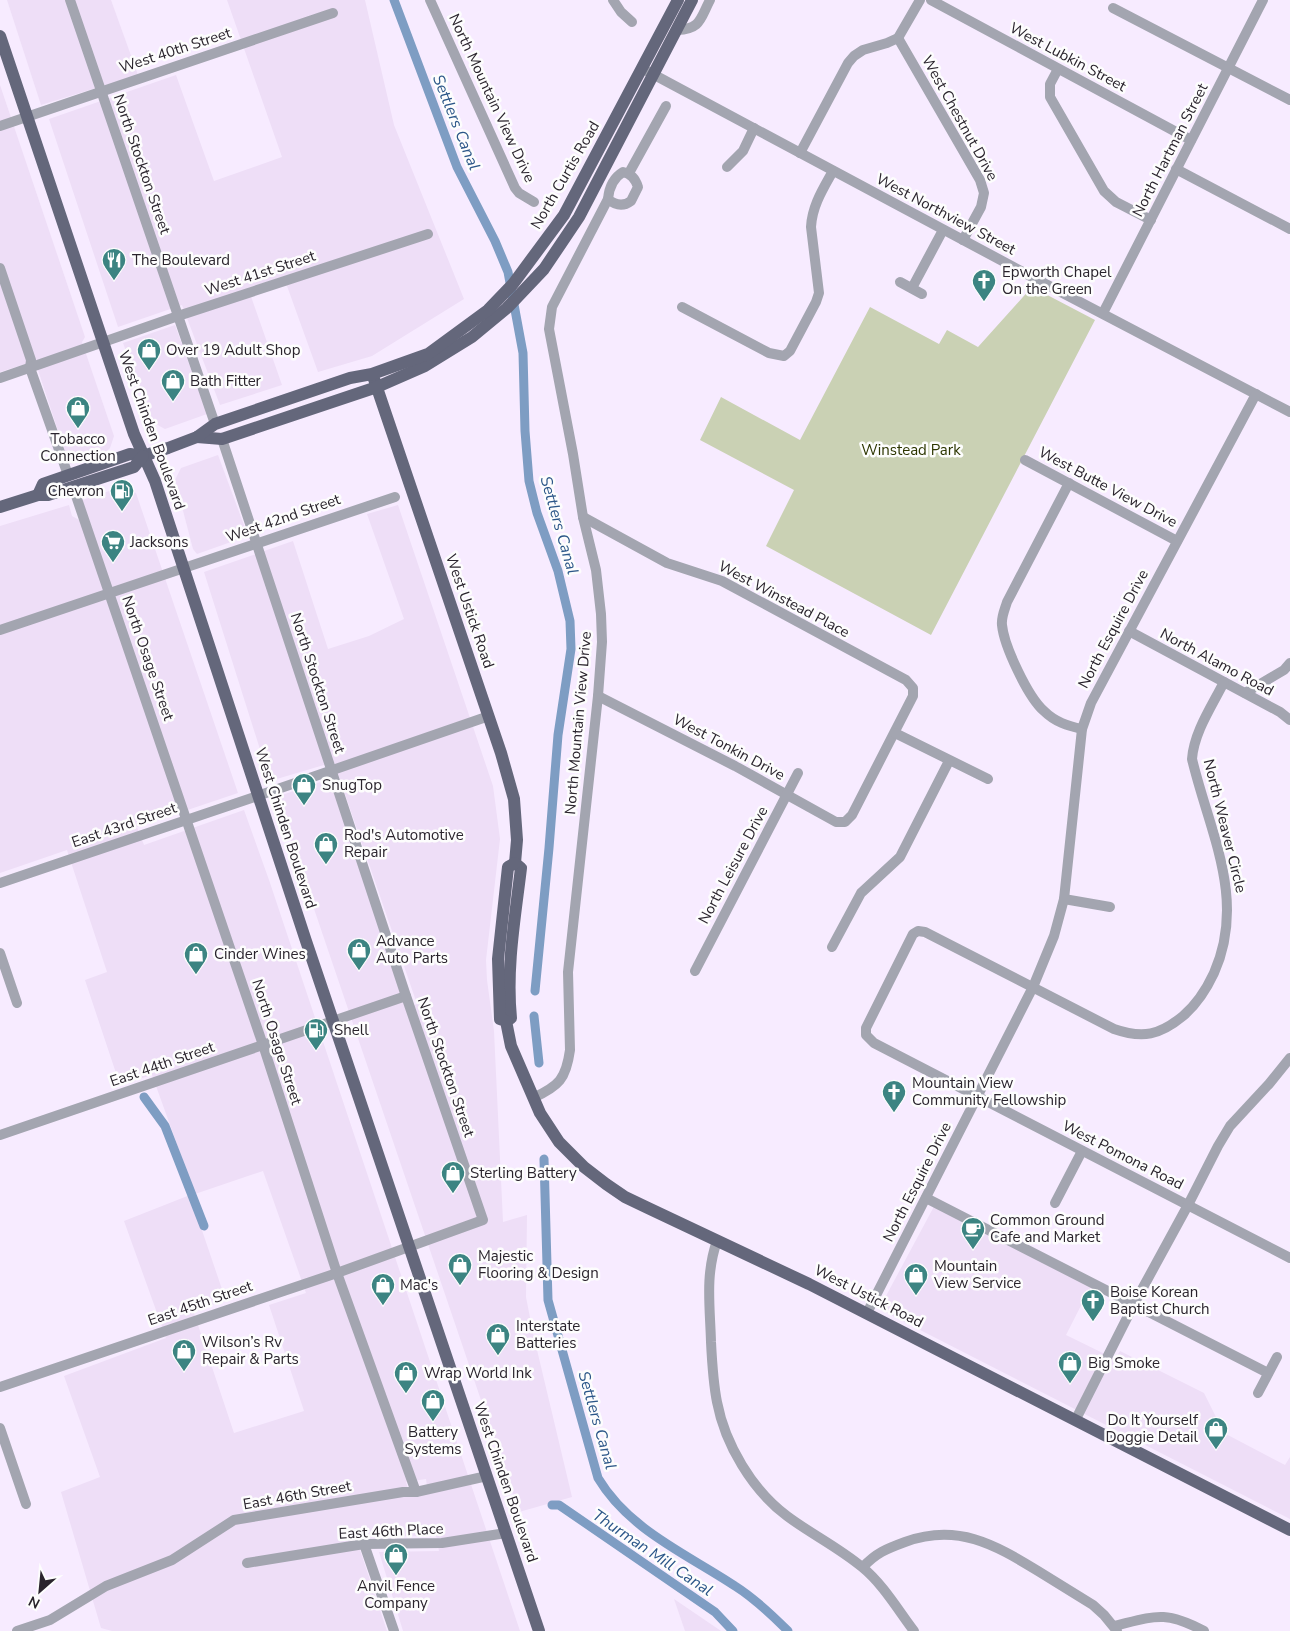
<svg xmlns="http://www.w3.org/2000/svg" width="1290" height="1631" font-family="'Nunito Sans',sans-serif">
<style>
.built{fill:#eedef7;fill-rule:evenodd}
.green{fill:#cad1b4}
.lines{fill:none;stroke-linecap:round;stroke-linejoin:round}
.canal{stroke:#7e9dc3;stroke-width:9}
.minor{stroke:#a3a5b0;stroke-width:10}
.major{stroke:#64677b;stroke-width:12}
.labels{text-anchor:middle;stroke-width:5;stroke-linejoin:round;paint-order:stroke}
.street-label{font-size:15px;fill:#2a242d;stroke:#fdfdfd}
.poi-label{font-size:15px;fill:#2a242d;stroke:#fdfdfd;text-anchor:start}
.park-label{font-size:15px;fill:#2d3600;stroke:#fdfdfd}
.water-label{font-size:16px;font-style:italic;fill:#2b5688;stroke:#fdfdfd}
</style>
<rect width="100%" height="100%" fill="#f7ebff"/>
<g class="built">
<polygon points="7,0 111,0 138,75 41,105"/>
<polygon points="227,0 365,0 394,125 464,299 372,356 318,372 287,286 282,277 248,288 282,385 220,405 182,305 118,327 49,119 176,75 214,181 282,157"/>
<polygon points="0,85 85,337 82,342 114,436 110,448 106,452 69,464 35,361 0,372"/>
<polygon points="175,325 207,414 165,429 152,422 123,343"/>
<polygon points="218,455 248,536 197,554 193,549 175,480 181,468"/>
<path d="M121,487L136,493L238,793L137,827L144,845L244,810L269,880L520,1631H403L379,1552L439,1551L436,1535L356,1538L387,1631H112L101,1628L61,1492L100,1477L64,1376L166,1338L124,1221L190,1195L226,1301L193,1310L234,1433L304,1411L269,1305L306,1293L263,1171L195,1194L152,1075L120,1085L85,980L107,972L67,850L0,873V526L69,505L72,516L81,521L80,501ZM426,1479L428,1493L410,1496L406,1482Z"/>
<polygon points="398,505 493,786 500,839 486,960 487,980 494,1031 503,1222 527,1215 526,1297 533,1333 572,1497 519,1512 276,797 329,779 408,1008 417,1004 334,762 270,781 204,572 293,541 328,649 369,636 404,619 367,514"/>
<polygon points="938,1199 1094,1280 1066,1335 1115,1359 1120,1351 1204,1393 1224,1433 1285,1465 1290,1457 1290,1519 879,1309"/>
<polygon points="674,1599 721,1631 685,1631"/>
</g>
<polygon class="green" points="1032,287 1095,320 931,635 766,546 794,490 700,440 721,397 800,440 870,307 939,344 947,330 978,347"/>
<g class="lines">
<g class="canal">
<polyline points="394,0 457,167 495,241 508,272 523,353 525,431 529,481 537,513 558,571 570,621 571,649 558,735 549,848 535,991"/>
<polyline points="534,1016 539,1063"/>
<polyline points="144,1097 165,1126 204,1226"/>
<path d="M544,1159L548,1300L598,1478C629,1530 687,1554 735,1586C754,1598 772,1615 788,1631"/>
<polyline points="552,1505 559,1505 715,1612 733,1631"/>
</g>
<g class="minor">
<polyline points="70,0 215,424"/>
<polyline points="430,0 515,188 519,193 534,202"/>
<polyline points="613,0 621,12 632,22"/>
<polyline points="931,0 1191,140"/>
<polyline points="1113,8 1290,100"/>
<path d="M677,30C701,29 700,19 710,0"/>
<polyline points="898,38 980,180 984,193 981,207 963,240"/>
<polyline points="1058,69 1050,84 1050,97 1104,191 1116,202 1151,220"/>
<polyline points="647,71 1036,279 1290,412"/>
<polyline points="0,126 333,13"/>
<polyline points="800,153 848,63 854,56 863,50 887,43 898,38 920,0"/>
<polyline points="727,167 743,151 754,128"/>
<polyline points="1176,169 1290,229"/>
<path d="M623,172C631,174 635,178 638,187L631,201C623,207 615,205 608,199C609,188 613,178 623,172Z"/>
<polyline points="629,173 666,106"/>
<polyline points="0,268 31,360 30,368 68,475"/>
<polyline points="900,282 922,294"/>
<polyline points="912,288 943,230"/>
<path d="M682,307L769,353L784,356L790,351L816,302L819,293L811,227C812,206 823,189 833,171"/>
<polyline points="1103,313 1263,0"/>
<polyline points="0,378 178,316 428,234"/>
<polyline points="1025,460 1177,541"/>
<path d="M1069,483L1007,602C1005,609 1001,617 1002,625C1004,646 1028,697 1044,711C1055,722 1068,726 1082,729"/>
<polyline points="73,487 263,1045 337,1273 416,1492"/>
<polyline points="583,517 667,563 722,581 906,680 913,688 913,696 852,815 845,822 836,822 735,766 598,696"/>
<polyline points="0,630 395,497"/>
<polyline points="1129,631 1280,712 1290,720"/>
<path d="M1224,682C1212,706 1194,732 1192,759C1209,831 1247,899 1214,973C1207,988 1196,1005 1183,1016C1160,1035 1143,1039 1114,1029L925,932L918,931L913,934L866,1028V1035L874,1043L1290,1258"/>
<polyline points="1245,693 1284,670 1290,663"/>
<polyline points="895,733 988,779"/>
<polyline points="0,883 272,791 489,716"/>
<polyline points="1064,899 1110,907"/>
<polyline points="832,947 861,893 900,857 949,761"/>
<polyline points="0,953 17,1003"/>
<polyline points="695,971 798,773"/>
<path d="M533,1098C559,1086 566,1079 570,1050L568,972L598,696L602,642L601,614L596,570L583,517L573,454L549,329L552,307L608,199"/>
<polyline points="0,1135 406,996"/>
<polyline points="926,1198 1268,1373"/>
<polyline points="1055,1203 1082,1151"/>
<path d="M717,1241C705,1275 710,1306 711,1342C712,1362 713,1382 717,1402C725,1444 752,1490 787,1516C811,1534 838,1547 862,1567C883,1584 898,1610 914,1631"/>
<polyline points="867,1313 1033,987 1054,936 1064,899 1082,729 1091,703 1256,394"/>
<polyline points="0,1387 337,1273 483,1220 406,996 222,439"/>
<polyline points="1258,1393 1277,1357"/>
<polyline points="1076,1419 1134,1304 1188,1205 1218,1146 1230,1126 1269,1084 1290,1058"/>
<polyline points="0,1428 26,1504"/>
<polyline points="364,1544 394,1631"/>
<polyline points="247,1563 364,1544 442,1543 506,1533"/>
<path d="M863,1567C876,1553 886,1549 905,1542C957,1523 994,1544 1038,1571C1056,1582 1075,1594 1093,1605L1104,1615L1117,1631"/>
<path d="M1114,1626C1155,1616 1165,1610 1204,1631"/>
<polyline points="17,1631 50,1620 106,1586 172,1560 234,1520 403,1492 416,1492 487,1476"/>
</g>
<g class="major">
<polyline points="0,36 134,434 155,481 306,941 539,1631"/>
<path d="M374,379L501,753L514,799L517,840L515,863L521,868C515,918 506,968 511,1018L506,1021"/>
<polyline points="197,437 222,439 377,387 425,366 472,337 507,308 544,269 579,217 692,0"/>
<polyline points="38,495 43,484 130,454 143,456 168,448 197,437 215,424 350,378 372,374 428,354 488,310 513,284 564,215 678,0"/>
<polyline points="0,507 38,495 48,495 134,467 143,456"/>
<polyline points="515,863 508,867 498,959 500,1019 506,1021 511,1046 540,1113 559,1142 584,1167 606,1184 625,1197 648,1208 809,1284 1290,1530"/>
</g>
</g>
<defs>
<g id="restaurant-pin" transform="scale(1.25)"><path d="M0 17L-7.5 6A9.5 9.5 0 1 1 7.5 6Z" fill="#3c8482" stroke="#fdfdfd"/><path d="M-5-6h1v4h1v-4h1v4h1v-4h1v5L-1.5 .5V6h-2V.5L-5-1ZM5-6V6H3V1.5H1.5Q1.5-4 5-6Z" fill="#fff"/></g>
<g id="church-pin" transform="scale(1.25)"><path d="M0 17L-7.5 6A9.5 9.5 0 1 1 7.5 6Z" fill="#3c8482" stroke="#fdfdfd"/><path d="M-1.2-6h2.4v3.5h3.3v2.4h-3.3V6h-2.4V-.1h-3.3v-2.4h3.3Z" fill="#fff"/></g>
<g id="shop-pin" transform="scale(1.25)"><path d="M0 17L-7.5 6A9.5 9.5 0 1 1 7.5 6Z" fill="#3c8482" stroke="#fdfdfd"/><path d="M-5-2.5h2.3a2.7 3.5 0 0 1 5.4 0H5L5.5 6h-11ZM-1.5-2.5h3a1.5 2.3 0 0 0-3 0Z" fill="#fff"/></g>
<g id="fuel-pin" transform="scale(1.25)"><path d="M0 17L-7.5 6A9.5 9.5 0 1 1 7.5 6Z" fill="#3c8482" stroke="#fdfdfd"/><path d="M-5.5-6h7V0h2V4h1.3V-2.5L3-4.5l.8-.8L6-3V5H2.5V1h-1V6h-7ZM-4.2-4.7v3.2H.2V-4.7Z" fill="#fff"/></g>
<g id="supermarket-pin" transform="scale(1.25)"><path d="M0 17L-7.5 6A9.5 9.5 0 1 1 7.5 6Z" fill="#3c8482" stroke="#fdfdfd"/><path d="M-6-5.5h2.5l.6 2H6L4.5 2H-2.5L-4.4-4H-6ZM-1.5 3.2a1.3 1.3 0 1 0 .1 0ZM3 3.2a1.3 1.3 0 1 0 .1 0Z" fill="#fff"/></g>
<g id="cafe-pin" transform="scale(1.25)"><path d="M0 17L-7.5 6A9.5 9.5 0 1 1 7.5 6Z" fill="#3c8482" stroke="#fdfdfd"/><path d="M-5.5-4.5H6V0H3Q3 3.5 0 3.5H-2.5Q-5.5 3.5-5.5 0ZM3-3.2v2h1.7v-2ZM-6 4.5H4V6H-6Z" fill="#fff"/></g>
</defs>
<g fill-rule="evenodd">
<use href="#restaurant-pin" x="114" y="260"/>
<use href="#church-pin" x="984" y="281"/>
<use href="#shop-pin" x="149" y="350"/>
<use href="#shop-pin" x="173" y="381"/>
<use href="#shop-pin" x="78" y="408"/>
<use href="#fuel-pin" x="122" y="491"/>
<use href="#supermarket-pin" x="113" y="542"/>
<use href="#shop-pin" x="304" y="785"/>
<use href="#shop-pin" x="326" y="844"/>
<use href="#shop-pin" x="359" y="950"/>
<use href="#shop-pin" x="196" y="954"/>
<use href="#fuel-pin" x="316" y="1030"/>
<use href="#church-pin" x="894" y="1092"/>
<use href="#shop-pin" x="453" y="1173"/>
<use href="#cafe-pin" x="973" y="1229"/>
<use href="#shop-pin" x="460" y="1265"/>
<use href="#shop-pin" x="916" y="1275"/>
<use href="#shop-pin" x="383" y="1285"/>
<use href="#church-pin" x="1093" y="1301"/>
<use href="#shop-pin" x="498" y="1335"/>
<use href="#shop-pin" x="184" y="1351"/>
<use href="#shop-pin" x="1070" y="1363"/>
<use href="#shop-pin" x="406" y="1373"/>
<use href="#shop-pin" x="433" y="1401"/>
<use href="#shop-pin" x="1216" y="1429"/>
<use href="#shop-pin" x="396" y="1555"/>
</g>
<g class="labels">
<g class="street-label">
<text transform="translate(175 50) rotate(-18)" y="5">West 40th Street</text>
<text transform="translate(1068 57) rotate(28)" y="5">West Lubkin Street</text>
<text transform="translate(492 98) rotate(65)" y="5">North Mountain View Drive</text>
<text transform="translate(960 118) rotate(61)" y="5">West Chestnut Drive</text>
<text transform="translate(1170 150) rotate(-63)" y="5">North Hartman Street</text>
<text transform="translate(142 164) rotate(71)" y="5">North Stockton Street</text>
<text transform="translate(565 175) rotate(-60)" y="5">North Curtis Road</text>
<text transform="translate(946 214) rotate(28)" y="5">West Northview Street</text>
<text transform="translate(260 273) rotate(-18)" y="5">West 41st Street</text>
<text transform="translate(152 430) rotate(70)" y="5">West Chinden Boulevard</text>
<text transform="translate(1108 487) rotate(28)" y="5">West Butte View Drive</text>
<text transform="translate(283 518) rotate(-19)" y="5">West 42nd Street</text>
<text transform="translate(784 599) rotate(28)" y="5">West Winstead Place</text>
<text transform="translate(470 611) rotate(71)" y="5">West Ustick Road</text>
<text transform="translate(1113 629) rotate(-62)" y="5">North Esquire Drive</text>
<text transform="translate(148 658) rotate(71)" y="5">North Osage Street</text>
<text transform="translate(1217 662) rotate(28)" y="5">North Alamo Road</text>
<text transform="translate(318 683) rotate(72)" y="5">North Stockton Street</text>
<text transform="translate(578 723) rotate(-85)" y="5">North Mountain View Drive</text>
<text transform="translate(729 747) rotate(28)" y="5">West Tonkin Drive</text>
<text transform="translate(124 825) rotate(-19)" y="5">East 43rd Street</text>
<text transform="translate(1225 826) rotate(76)" y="5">North Weaver Circle</text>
<text transform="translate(286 828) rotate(72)" y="5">West Chinden Boulevard</text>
<text transform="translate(733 865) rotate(-62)" y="5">North Leisure Drive</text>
<text transform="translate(277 1042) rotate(72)" y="5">North Osage Street</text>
<text transform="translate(162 1064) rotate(-19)" y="5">East 44th Street</text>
<text transform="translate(446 1067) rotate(71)" y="5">North Stockton Street</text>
<text transform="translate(1123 1155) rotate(27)" y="5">West Pomona Road</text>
<text transform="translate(917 1182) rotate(-63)" y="5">North Esquire Drive</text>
<text transform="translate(869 1296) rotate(27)" y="5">West Ustick Road</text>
<text transform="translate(200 1303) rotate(-19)" y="5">East 45th Street</text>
<text transform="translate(506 1482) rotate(71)" y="5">West Chinden Boulevard</text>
<text transform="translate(297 1495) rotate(-10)" y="5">East 46th Street</text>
<text transform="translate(391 1531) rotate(-3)" y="5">East 46th Place</text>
</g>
<g class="poi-label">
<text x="132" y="265">The Boulevard</text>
<text x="1002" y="277">Epworth Chapel<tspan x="1002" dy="17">On the Green</tspan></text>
<text x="166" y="355">Over 19 Adult Shop</text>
<text x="190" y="386">Bath Fitter</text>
<text x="78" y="444" text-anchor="middle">Tobacco<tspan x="78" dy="17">Connection</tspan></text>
<text x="104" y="496" text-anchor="end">Chevron</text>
<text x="130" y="547">Jacksons</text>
<text x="322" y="790">SnugTop</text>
<text x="344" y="840">Rod's Automotive<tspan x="344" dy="17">Repair</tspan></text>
<text x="376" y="946">Advance<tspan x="376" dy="17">Auto Parts</tspan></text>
<text x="214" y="959">Cinder Wines</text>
<text x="334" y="1035">Shell</text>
<text x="912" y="1088">Mountain View<tspan x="912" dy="17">Community Fellowship</tspan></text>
<text x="470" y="1178">Sterling Battery</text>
<text x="990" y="1225">Common Ground<tspan x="990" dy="17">Cafe and Market</tspan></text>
<text x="478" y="1261">Majestic<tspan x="478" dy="17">Flooring &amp; Design</tspan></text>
<text x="934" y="1271">Mountain<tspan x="934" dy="17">View Service</tspan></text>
<text x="400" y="1290">Mac's</text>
<text x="1110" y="1297">Boise Korean<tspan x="1110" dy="17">Baptist Church</tspan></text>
<text x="516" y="1331">Interstate<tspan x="516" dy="17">Batteries</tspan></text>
<text x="202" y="1347">Wilson’s Rv<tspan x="202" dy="17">Repair &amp; Parts</tspan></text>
<text x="1088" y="1368">Big Smoke</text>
<text x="424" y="1378">Wrap World Ink</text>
<text x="1198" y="1425" text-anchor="end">Do It Yourself<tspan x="1198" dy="17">Doggie Detail</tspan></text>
<text x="433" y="1437" text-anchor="middle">Battery<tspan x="433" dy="17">Systems</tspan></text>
<text x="396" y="1591" text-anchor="middle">Anvil Fence<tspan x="396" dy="17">Company</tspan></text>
</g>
<g class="park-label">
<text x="911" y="455">Winstead Park</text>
</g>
<g class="water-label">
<text transform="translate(457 122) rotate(68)" y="6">Settlers Canal</text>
<text transform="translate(560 525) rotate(74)" y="6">Settlers Canal</text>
<text transform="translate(598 1420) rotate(74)" y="6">Settlers Canal</text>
<text transform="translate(653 1552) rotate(34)" y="6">Thurman Mill Canal</text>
</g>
</g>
<g transform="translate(40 1591) rotate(207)" stroke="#fdfdfd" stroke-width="4" paint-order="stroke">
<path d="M0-4L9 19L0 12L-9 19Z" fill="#2a242d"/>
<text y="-8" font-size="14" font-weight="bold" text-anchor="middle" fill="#2a242d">N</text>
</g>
</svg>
